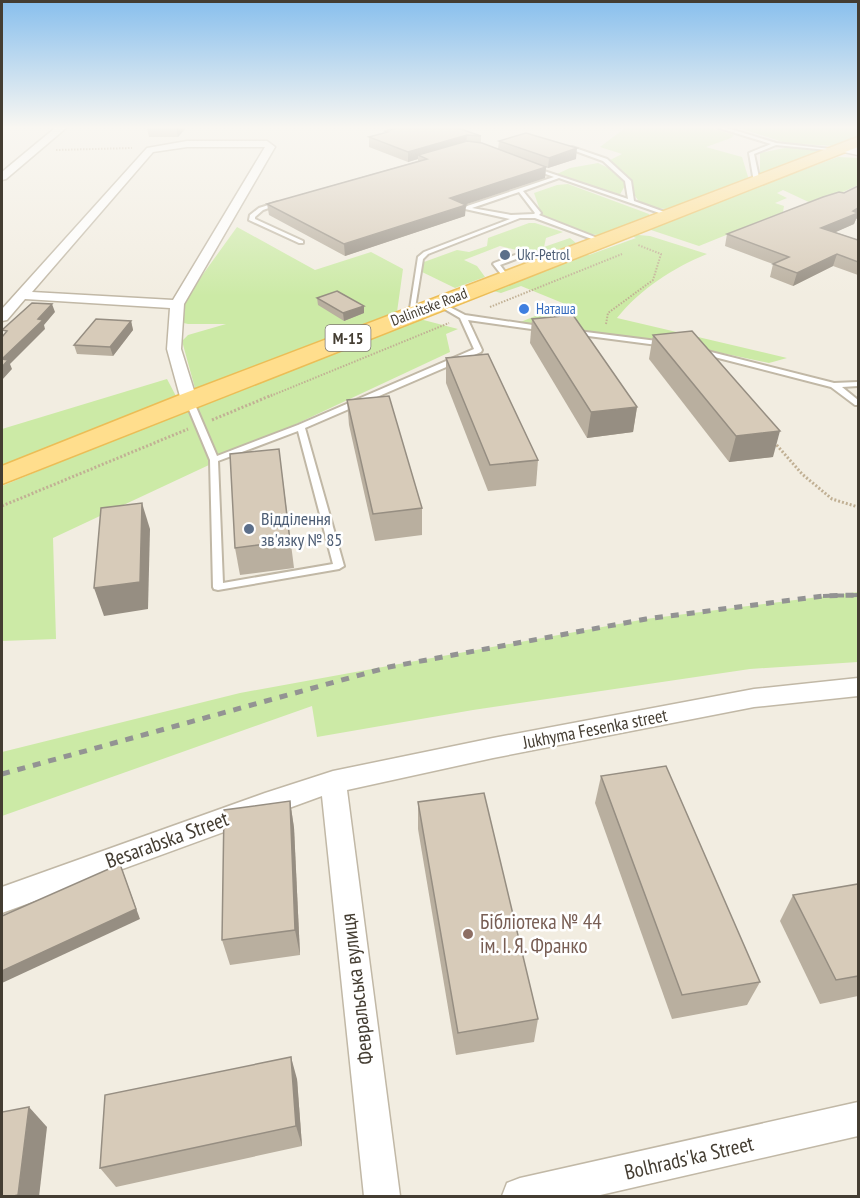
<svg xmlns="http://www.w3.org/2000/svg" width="860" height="1198" font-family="'PT Sans Narrow',sans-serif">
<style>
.green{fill:#cceaa6}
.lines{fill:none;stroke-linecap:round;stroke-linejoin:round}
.service-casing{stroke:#c1b8a6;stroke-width:4}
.minor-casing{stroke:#c1b8a6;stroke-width:3}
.tertiary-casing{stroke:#c1b8a6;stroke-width:3}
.primary-casing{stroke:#ecbd56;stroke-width:3}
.path-far1{stroke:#c1b094;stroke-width:2;stroke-dasharray:1.5 1.5;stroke-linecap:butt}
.path{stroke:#c1b094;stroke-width:3;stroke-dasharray:2 2;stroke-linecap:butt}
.service{fill:#fff;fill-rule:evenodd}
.minor{fill:#fff;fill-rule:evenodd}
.tertiary{fill:#fff;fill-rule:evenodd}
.primary{fill:#ffde8d;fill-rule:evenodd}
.rail-far1{stroke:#939393;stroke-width:4;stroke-dasharray:7 7;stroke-linecap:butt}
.rail{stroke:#939393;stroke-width:5;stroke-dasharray:8 8;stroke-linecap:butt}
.wall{fill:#b9af9f}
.shaded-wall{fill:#968e82}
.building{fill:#d7cbb9;stroke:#968e82;stroke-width:1.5}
.service-dot{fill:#5c6f8a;stroke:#fff;stroke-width:2}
.shop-dot{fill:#3f7fe0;stroke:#fff;stroke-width:2}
.education-dot{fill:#8d6e63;stroke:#fff;stroke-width:2}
.labels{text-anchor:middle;stroke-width:5;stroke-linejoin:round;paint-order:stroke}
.far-service-label{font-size:15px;fill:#4e5e75;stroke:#fff;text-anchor:start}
.far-street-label{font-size:15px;fill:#443d32;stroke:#fff}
.far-shop-label{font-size:15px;fill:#366cbe;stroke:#fff;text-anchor:start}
.shield{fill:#fff;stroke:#7c7770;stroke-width:1.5}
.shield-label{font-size:16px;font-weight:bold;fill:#443d32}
.service-label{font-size:18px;fill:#4e5e75;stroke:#fff;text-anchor:start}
.street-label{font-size:18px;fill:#443d32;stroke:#fff}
.near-street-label{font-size:21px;fill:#443d32;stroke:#fff}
.near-education-label{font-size:21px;fill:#785e54;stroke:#fff;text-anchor:start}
</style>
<rect width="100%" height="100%" fill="#f2ede1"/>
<g class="green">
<polygon points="625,128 711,128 734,135 731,138 706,147 742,157 749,180 673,210 642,206 631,190 633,181 610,160 622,154 600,147"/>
<polygon points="739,128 851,128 858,130 858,136 834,146 786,143"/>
<polygon points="790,147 822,151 760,175 760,153"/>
<polygon points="838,157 858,158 858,185 815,205 783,190 777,193 787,198 775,203 784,206 783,212 699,246 651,230 651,226"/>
<polygon points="598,163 615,171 626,184 619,196 557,174 570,168"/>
<polygon points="568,184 649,214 651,218 604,236 583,233 542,216 534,193 557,185"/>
<polygon points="529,223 535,223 563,232 546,238 544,247 570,238 576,243 575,246 562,250 521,251 500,246 464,260 477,266 485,277 455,288 420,271 424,262 457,250 469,252 487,246 488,238"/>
<polygon points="237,227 315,270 371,252 403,269 397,312 196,392 182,341 188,335 226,324 188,324 170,320"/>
<path d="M627,234L650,236L707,254C673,268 640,289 617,318L787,358L769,363L656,339H637L518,323L565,304L521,286L501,293L482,288L576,252L589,255L636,238Z"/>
<polygon points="412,317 458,329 446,334 450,352 53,538 56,639 2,641 2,486"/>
<polygon points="167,379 177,398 2,471 2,429"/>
<polygon points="858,592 858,662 750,669 473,710 317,737 312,706 2,816 2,752 240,693 646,619"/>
</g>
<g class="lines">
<g class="service-casing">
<g id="service">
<polygon points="719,128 727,128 776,143 840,150 838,151 776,145 754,154 760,182 757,184 754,182 749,153 771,144"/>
<path d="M572,147L607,159L631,181L634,201L673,215L668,216L559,178L523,191L541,213L539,215L605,241L600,242L535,218H520L428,254L423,259L414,314L409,315L418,257L424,252L510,219L465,209L467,206L554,177L532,169V167L628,199L625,181L603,161L570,149ZM519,192L535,213L534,214L511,215L472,208Z"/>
<polygon points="278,202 283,203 263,210 255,217 255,219 303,241 303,243 299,243 249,220 250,215 259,208"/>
<polygon points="523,252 563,253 566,255 563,257 524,256 500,265 509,277 504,278 493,264 494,263"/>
<path d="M436,302H440L465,315L546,327L550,329L546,331L468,320L482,350L481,352L305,428L344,566L339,569L218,590L214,589L213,587L210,460L185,400L186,398H189L193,400L217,456L298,425L474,349L460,318L436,304ZM298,431L333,564L223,583L218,461Z"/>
<polygon points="570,330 665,342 669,344 665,346 573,334 570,334"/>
<polygon points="695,348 834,383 858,382 858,386 842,387 858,400 858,405 855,405 831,387 695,352"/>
</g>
</g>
<g class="minor-casing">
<g id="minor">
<polygon points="55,128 66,128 6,179 2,180 2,172"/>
<path d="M187,141H267L275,147L184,304L181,349L197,400L189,405L181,400L167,349L170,308L25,299L7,320L2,321V309L147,148ZM187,147H265L173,300L32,292L153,152Z"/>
<polygon points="858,678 858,696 754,707 493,758 347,790 400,1196 364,1196 322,796 2,913 2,887 265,793 333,771 493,738 754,689"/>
<polygon points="858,1102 858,1136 596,1196 502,1196 507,1183 520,1178"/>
</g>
</g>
<g class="tertiary-casing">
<polygon id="tertiary" points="843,144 858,147 858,155 839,151 837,148"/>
</g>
<g class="primary-casing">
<polygon id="primary" points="858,137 858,147 2,484 2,466 180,395"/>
</g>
<g class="path-far1">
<polyline points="56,150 132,148"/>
<polyline points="490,307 622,254"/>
<polyline points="606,324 608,313 653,280 661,254 638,245"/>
<polyline points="268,397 449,323"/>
</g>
<g class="path">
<polyline points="212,420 272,395"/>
<polyline points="774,442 802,474 832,499 858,507"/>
<polyline points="2,506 188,429"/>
</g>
<use href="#service" class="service"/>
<use href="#minor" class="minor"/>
<use href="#tertiary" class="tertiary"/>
<use href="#primary" class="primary"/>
<polyline class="rail-far1" points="823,596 858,595"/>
<polyline class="rail" points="2,774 389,667 646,619 823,596 858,595"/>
</g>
<g class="wall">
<polygon points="147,128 186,128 178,137 149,137"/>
<polygon points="397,128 481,136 481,143 498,149 499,141 576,159 548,168 546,167 545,178 465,204 465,216 345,256 269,215 267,204 418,161 418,159 408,162 369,147 369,137 385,133 385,131"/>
<polygon points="856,219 854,224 835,232 858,240 858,275 833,266 793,286 770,277 773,264 725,246 727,234"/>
<polygon points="317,298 364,313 344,321 318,305"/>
<polygon points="532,319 637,407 633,432 587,438 530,343"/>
<polygon points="131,321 133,330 113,356 77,354 74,345"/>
<polygon points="653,335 773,457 729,462 649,359"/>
<polygon points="446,358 538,460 536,486 488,491 446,383"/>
<polygon points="347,400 422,508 422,535 375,541 349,425"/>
<polygon points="279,449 294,568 240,575 235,548"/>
<polygon points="601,776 760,982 747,1005 672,1019 595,803"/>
<polygon points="290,801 294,828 300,955 230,965 222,940"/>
<polygon points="418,802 538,1019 534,1042 456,1055 418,829"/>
<polygon points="858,884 858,996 820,1004 780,921 793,895"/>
<polygon points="297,1079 302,1146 116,1187 100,1168"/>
</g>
<g class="shaded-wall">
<polygon points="176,128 186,128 178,137"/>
<polygon points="467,135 466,145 418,155 418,159 408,162 408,152"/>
<polygon points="577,148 576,159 548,168 549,158"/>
<polygon points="546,167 545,178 449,210 450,198"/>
<polygon points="466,205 465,216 345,256 344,244"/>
<polygon points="858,208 858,218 856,219 854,224 818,240 821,228"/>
<polygon points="837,254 833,266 793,286 797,273"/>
<polygon points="52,304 55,312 44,325 45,329 10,364 12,369 2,380 2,359"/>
<polygon points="364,306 364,313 344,321 343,313"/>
<polygon points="131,321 133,330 113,356 110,347"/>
<polygon points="637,407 633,432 587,438 591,412"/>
<polygon points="780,431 773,457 729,462 736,436"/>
<polygon points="142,503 150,529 148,609 104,616 94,588"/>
<polygon points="290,801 294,828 300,955 295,930"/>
<polygon points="120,864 140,919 2,983 2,971"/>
<polygon points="291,1057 297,1079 302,1146 296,1126"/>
<polygon points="29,1107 47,1127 39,1197 20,1197 18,1195"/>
</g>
<g class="building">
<polygon points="397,128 458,128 481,136 467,135 408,152 369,137 388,132 385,131"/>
<polygon points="526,133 577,148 549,158 499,141"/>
<polygon points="467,141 482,143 546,167 450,198 466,205 344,244 267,204 427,159 418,155"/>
<polygon points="858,186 858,208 853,211 858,213 821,228 858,240 858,262 837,254 797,273 773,264 789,257 727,234 823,197 839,192 844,193"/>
<polygon points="337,291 364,306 343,313 317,298"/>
<polygon points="32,303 52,304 38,319 43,320 2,359 8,360 2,367 2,337 7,331 2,330"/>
<polygon points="573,315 637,407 591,412 532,319"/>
<polygon points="96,319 131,321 110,347 74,345"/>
<polygon points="692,331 780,431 736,436 653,335"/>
<polygon points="488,354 538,460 490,465 446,358"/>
<polygon points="389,396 422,508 373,514 347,400"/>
<polygon points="279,449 290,541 235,548 230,454"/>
<polygon points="142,503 140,582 94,588 101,508"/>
<polygon points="666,766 760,982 682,995 601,776"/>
<polygon points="484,793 538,1019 458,1033 418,802"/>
<polygon points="290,801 295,930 222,940 224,810"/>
<polygon points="120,864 136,909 2,971 2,916"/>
<polygon points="858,884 858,976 836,980 793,895"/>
<polygon points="291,1057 296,1126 100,1168 105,1095"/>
<polygon points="29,1107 18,1195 9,1197 2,1197 2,1112"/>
</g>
<linearGradient id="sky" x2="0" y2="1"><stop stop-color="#88bfed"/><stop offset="0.43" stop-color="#f9f7f2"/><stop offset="1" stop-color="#f9f7f2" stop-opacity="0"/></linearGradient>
<rect width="860" height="296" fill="url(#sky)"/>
<g class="service-dot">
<circle cx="505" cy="255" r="6"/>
<circle cx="249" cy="529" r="6"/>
</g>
<circle class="shop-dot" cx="524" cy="309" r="6"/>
<circle class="education-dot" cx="468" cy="934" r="6"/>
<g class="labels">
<g class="far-service-label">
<text x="517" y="260">Ukr-Petrol</text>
</g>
<g class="far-street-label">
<text transform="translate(429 307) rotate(-21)" y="5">Dalinitske Road</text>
</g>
<g class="far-shop-label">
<text x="536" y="314">Наташа</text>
</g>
<rect class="shield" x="325.5" y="325" width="45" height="26" rx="4.5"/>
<g class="shield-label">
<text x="348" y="344">М-15</text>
</g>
<g class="service-label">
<text x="261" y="525">Відділення<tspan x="261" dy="21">зв'язку № 85</tspan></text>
</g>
<g class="street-label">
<text transform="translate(595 729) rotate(-11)" y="6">Jukhyma Fesenka street</text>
</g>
<g class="near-street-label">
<text transform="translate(167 840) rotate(-20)" y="7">Besarabska Street</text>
<text transform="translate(357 989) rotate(-97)" y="7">Февральська вулиця</text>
<text transform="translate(689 1158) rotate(-13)" y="7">Bolhrads'ka Street</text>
</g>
<g class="near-education-label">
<text x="480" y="929">Бібліотека № 44<tspan x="480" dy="24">ім. І. Я. Франко</tspan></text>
</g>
</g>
<rect width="860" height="1198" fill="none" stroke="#443d32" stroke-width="6"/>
</svg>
